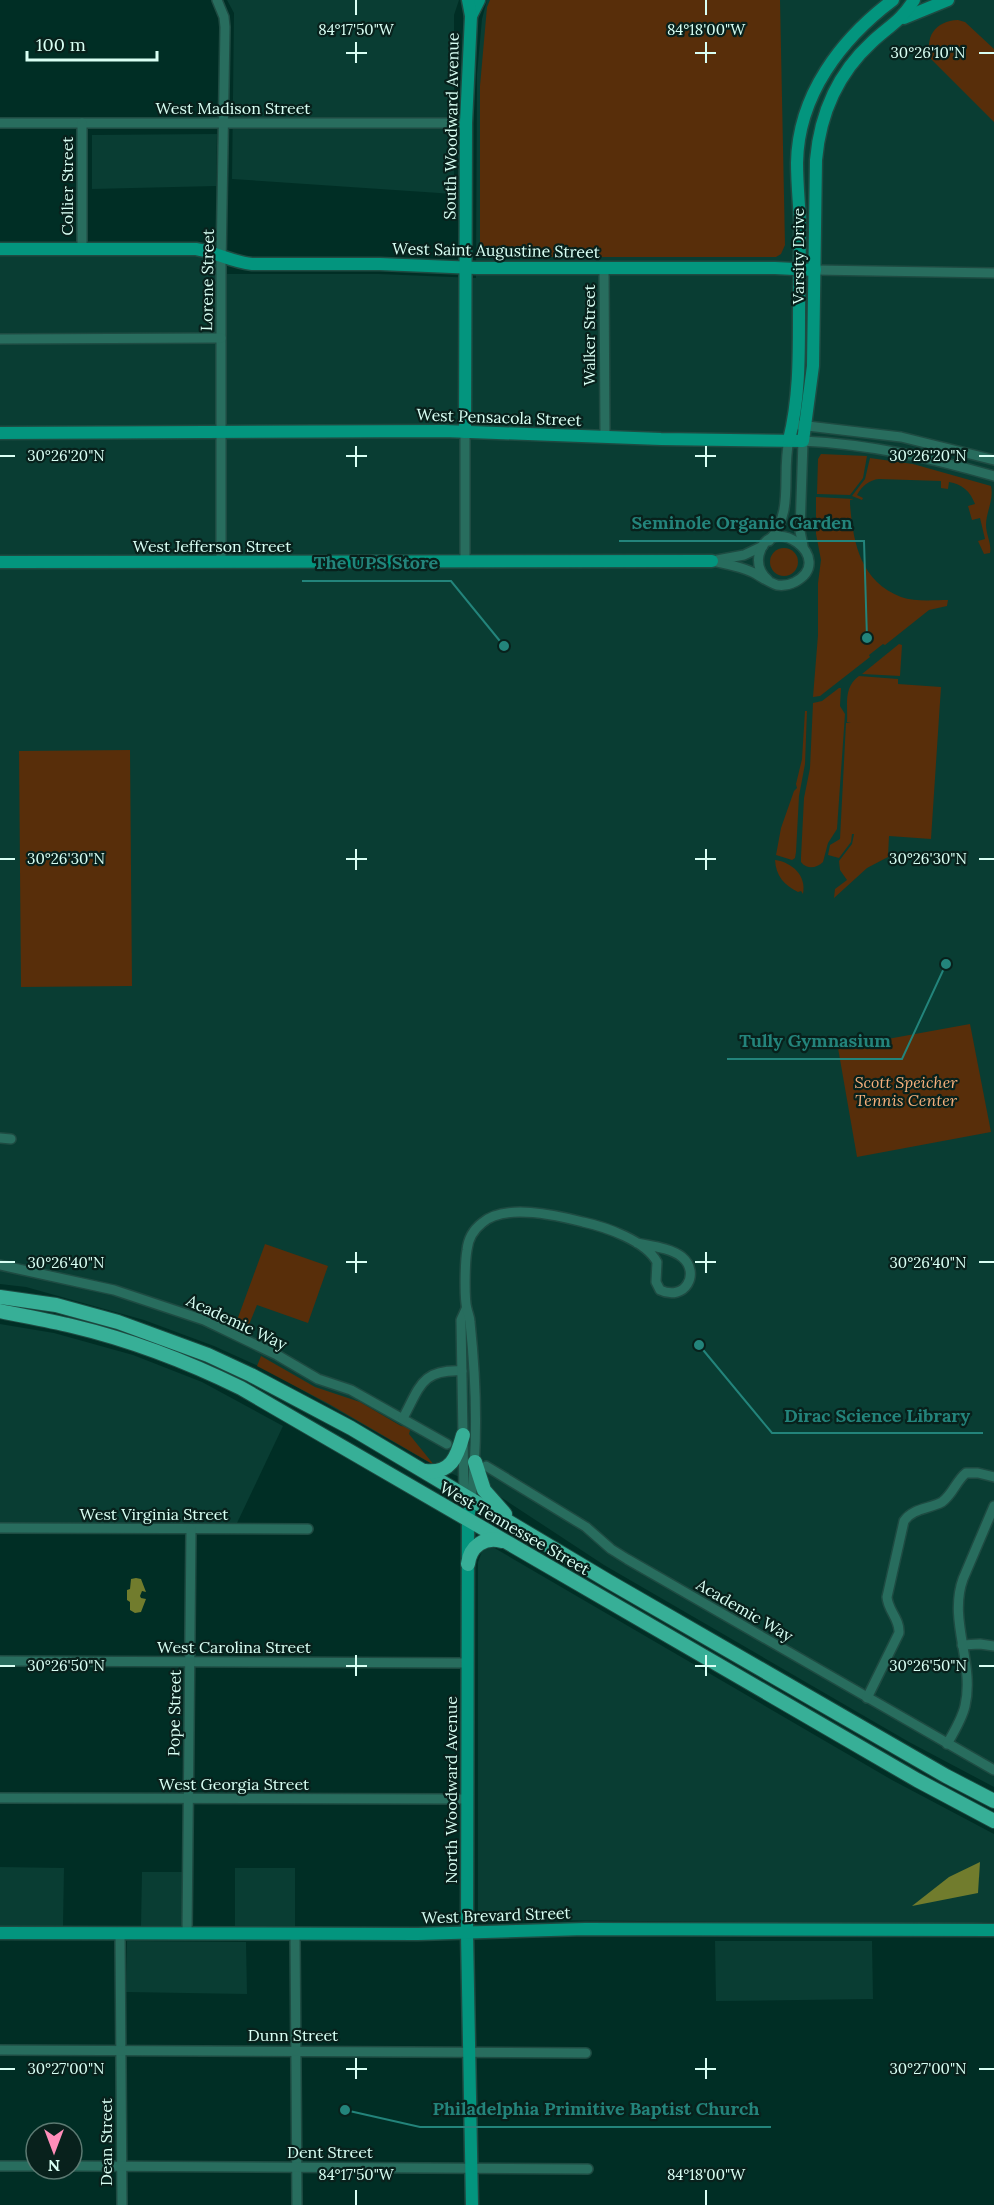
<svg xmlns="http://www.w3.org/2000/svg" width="994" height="2205" font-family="Lora,serif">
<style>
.built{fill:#093d33}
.green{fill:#582e0a}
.water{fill:#717c2d}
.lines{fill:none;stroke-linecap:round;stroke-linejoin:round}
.street-casing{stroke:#1e4b42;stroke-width:12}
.secondary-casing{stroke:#1e4b42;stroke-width:15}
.primary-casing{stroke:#1e4b42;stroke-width:16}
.street{stroke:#286d5e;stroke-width:9}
.secondary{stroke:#03957e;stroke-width:12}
.primary{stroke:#37af97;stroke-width:14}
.ticks{fill:none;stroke:#d9fff4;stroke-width:2}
.labels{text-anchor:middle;stroke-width:4.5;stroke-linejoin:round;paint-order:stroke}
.street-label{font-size:16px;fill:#d9fff4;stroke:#08211c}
.park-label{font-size:16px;font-style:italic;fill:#f7b07c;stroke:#08211c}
.ticks-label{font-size:15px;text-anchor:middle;fill:#d9fff4;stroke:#08211c;stroke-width:4.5;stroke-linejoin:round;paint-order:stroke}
.leader{fill:none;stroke:#23847b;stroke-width:2}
.callout-dot{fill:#23847b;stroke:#08211c;stroke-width:2}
.callout-label{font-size:18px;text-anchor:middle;font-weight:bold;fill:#23847b;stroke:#08211c;stroke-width:4.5;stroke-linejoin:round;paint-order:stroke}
</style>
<rect width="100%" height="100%" fill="#002e25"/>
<g class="built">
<polygon points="227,0 459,0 454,15 454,194 232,179 234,13"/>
<polygon points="487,0 994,0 994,1787 909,1742 604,1565 499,1496 434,1465 267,1370 214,1346 144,1320 26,1287 0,1284 0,249 196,249 212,259 227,274 379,274 476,278 477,74 482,19"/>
<polygon points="217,134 216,186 92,189 92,135"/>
<polygon points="0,1324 54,1333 133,1355 202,1382 283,1426 237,1523 0,1523"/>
<polygon points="491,1546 892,1780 994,1834 994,1922 953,1924 534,1920 485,1922 478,1916 478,1562 483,1549"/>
<polygon points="0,1867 64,1868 63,1926 0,1926"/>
<rect x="235" y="1868" width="60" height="59"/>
<polygon points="142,1872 182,1872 182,1927 141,1927"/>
<polygon points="127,1941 246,1942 247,1994 126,1992"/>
<polygon points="715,1941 872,1941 873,1999 716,2001"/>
</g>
<g class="green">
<polygon points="490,0 780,0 785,245 781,254 776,257 480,257 480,86 487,7"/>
<path d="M958,20L965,22L994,49V122L931,59C924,37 935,21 958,20Z"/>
<polygon points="821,454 867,456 863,478 850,495 817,494 818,459"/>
<path d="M870,458L913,464L991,486C994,500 986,512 986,525C986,534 992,545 990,553L984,554L978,541L985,539L980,518L972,520L968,506L975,504C970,491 962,484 949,482L948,489L941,488V481L879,479C869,480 862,486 857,495L863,498L862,500L852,496L865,479Z"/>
<path d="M816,497L854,499L850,500V504C853,542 860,581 901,597C915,602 934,600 948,600L947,606L929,610L885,645L883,644L869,655L870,657L820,696L813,697L818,635V583L821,560L816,534Z"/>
<circle cx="784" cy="562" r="14"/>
<polygon points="899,644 902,645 900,676 862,674"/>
<path d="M859,676L898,679V684L941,687L931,839L889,836L888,857L867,868L834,898L835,889L847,880L840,870L839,861L852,844L854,834H852L851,842L839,858L828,855L830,845L840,839L846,723L851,722H847C848,704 843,688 859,676Z"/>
<path d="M839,688H841L840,706L845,714L837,829L828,843L823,862C817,868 807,870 801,862V857L804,798L810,768L813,703L822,701Z"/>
<polygon points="805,711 807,711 805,764 799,796 796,852 795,858 792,860 776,855 781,828 794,791 797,788 796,784 802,759"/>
<polygon points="130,750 132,986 21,987 19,751"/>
<path d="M775,860C792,862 807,876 803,894L801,891L798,892C784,885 776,876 775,860Z"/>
<polygon points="970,1024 991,1132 857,1157 838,1048"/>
<polygon points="265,1244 328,1266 308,1323 257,1305 248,1327 236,1323"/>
<polygon points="261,1356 315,1387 360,1402 401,1426 411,1427 409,1434 434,1465 329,1404 257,1366"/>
</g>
<g class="water">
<polygon points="136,1578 141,1579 146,1592 142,1591 140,1596 141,1598 146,1599 141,1612 135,1613 130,1610 130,1602 127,1600 127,1590 130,1589 131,1579"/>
<polygon points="980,1862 978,1893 912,1906 949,1877"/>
</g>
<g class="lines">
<g class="street-casing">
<g id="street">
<polyline points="217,0 224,17 225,27 221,265 221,562"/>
<polyline points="0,123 466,123"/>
<polyline points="82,249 82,123"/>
<polyline points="604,268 605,437"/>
<polyline points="815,270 994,273"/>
<polyline points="0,339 221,338"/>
<polyline points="799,425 901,437 994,460"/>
<polyline points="465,432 465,561"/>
<path d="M769,541C795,511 781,476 789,440"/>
<path d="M803,546L800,531L803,441C869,444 931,458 994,476"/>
<polyline points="717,560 744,555 763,546"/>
<path d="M712,561C725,564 739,566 752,572C760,576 768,582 777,585C783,586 789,585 795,582C838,559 770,509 759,555C757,565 761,574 768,580"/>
<polyline points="0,1138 11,1139"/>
<polyline points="0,1265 114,1290 204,1320 277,1355 318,1379 351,1390 447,1444"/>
<path d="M403,1418C420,1387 421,1369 462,1371"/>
<polyline points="486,1466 586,1527 611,1549 627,1559 994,1770"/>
<polyline points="464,1495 461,1320 466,1309"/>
<path d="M471,1500C478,1443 476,1379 470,1322C470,1317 468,1314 467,1309C464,1299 465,1261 467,1250C468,1240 473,1230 482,1223C504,1203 556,1215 583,1222C606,1227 646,1241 657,1262L656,1282L660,1290C685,1302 701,1273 682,1257C671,1248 651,1246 637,1243"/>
<polyline points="0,1528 308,1529"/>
<polyline points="962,1645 980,1644 994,1646"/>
<polyline points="0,1661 468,1663"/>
<path d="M867,1698L899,1633C900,1619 888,1611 887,1597L904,1521C913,1508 929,1509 942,1502C953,1494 956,1481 966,1473H978L994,1477"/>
<path d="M947,1744C954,1732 962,1719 965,1706C975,1664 948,1620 963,1579L994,1506"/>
<polyline points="0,1798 468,1799"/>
<polyline points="120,1934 122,2205"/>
<polyline points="187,1934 191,1529"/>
<polyline points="295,1935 297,2205"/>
<polyline points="0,2050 586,2053"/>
<polyline points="0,2166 36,2166"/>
<polyline points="72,2166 588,2169"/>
</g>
</g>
<g class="secondary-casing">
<g id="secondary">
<polyline points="471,16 479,0"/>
<polyline points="904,18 948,0"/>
<path d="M0,249H196C215,252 232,262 252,264H380L476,268H775L815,270"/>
<polyline points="465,432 466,123 471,16 468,0"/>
<path d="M0,433L444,431L661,439L803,441L813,366L816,160C820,114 837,74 872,42C889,26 900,22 914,0"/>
<path d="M789,440C799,400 799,359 799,318C799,286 800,254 800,222C799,202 797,183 797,163C798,95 841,39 893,0"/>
<polyline points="0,562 712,561"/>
<polyline points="471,1500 468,1519 467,1934 472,2205"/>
<polyline points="0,1933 418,1934 585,1929 994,1930"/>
</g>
</g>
<g class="primary-casing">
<g id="primary">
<polyline points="0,1297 56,1305 118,1322 208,1355 251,1375 351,1428 608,1581 946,1776 994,1801"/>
<path d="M0,1311C24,1316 48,1320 72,1326C131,1340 186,1361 241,1388L917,1780L994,1821"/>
<polyline points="475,1462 484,1490 505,1514"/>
<path d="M425,1471C451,1474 457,1457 463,1435"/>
<path d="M468,1564C470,1546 485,1536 502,1541"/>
</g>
</g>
<use href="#street" class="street"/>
<use href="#secondary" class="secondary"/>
<use href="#primary" class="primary"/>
</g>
<path class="ticks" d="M356,0V15M706,0V15M356,42V63M706,42V63M346,53H367M695,53H716M979,53H994M356,446V467M706,446V467M0,456H15M346,456H367M695,456H716M979,456H994M356,849V870M706,849V870M0,859H15M346,859H367M695,859H716M979,859H994M356,1252V1273M706,1252V1273M0,1262H15M346,1262H367M695,1262H716M979,1262H994M356,1655V1676M706,1655V1676M0,1666H15M346,1666H367M695,1666H716M979,1666H994M356,2058V2079M706,2058V2079M0,2069H15M346,2069H367M695,2069H716M979,2069H994M356,2190V2205M706,2190V2205"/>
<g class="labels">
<g class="street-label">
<text x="233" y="114">West Madison Street</text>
<text transform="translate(451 126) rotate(-89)" y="6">South Woodward Avenue</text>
<text transform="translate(67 186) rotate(-90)" y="6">Collier Street</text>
<text transform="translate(496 250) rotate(1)" y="6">West Saint Augustine Street</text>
<text transform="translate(798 256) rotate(-90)" y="6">Varsity Drive</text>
<text transform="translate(207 280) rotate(-89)" y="6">Lorene Street</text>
<text transform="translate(589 335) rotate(-90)" y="6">Walker Street</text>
<text transform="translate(499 417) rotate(2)" y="6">West Pensacola Street</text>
<text x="212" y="552">West Jefferson Street</text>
<text transform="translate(237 1322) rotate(25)" y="6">Academic Way</text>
<text x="154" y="1520">West Virginia Street</text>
<text transform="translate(515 1528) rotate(30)" y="6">West Tennessee Street</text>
<text transform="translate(745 1610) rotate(30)" y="6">Academic Way</text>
<text x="234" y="1653">West Carolina Street</text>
<text transform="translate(174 1713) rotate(-89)" y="6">Pope Street</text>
<text x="234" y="1790">West Georgia Street</text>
<text transform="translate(451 1790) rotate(-90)" y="6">North Woodward Avenue</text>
<text transform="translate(496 1915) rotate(-2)" y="6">West Brevard Street</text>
<text x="293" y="2041">Dunn Street</text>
<text transform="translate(106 2142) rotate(-90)" y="6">Dean Street</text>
<text x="330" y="2158">Dent Street</text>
</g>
<g class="park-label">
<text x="906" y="1088">Scott Speicher<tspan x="906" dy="18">Tennis Center</tspan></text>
</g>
</g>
<g class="ticks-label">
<text x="356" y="35">84°17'50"W</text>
<text x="706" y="35">84°18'00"W</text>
<text x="928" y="58">30°26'10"N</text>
<text x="928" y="461">30°26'20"N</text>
<text x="66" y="461">30°26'20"N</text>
<text x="66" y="864">30°26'30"N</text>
<text x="928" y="864">30°26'30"N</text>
<text x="66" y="1268">30°26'40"N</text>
<text x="928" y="1268">30°26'40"N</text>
<text x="66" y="1671">30°26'50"N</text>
<text x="928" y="1671">30°26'50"N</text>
<text x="66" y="2074">30°27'00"N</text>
<text x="928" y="2074">30°27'00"N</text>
<text x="356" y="2180">84°17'50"W</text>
<text x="706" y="2180">84°18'00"W</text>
</g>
<path class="leader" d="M867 638L864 541H619M504 646L451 581H302M946 964L902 1059H727M699 1345L772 1433H983M345 2110L420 2127H771"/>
<g class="callout-dot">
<circle cx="867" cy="638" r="6"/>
<circle cx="504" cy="646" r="6"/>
<circle cx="946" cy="964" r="6"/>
<circle cx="699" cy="1345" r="6"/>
<circle cx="345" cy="2110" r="6"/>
</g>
<g class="callout-label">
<text x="742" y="529">Seminole Organic Garden</text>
<text x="376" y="569">The UPS Store</text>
<text x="815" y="1047">Tully Gymnasium</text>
<text x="877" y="1422">Dirac Science Library</text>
<text x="596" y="2115">Philadelphia Primitive Baptist Church</text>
</g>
<g transform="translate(54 2151) rotate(180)"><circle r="28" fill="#08211c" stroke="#5c7a72" stroke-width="1.5"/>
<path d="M0-4.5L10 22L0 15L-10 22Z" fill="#ff8eba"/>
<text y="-9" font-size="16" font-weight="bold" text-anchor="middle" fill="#d9fff4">N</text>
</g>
<path d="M27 51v9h130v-9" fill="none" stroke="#d9fff4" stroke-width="3"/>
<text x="36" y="51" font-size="18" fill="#d9fff4" stroke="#08211c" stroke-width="4.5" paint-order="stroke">100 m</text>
</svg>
